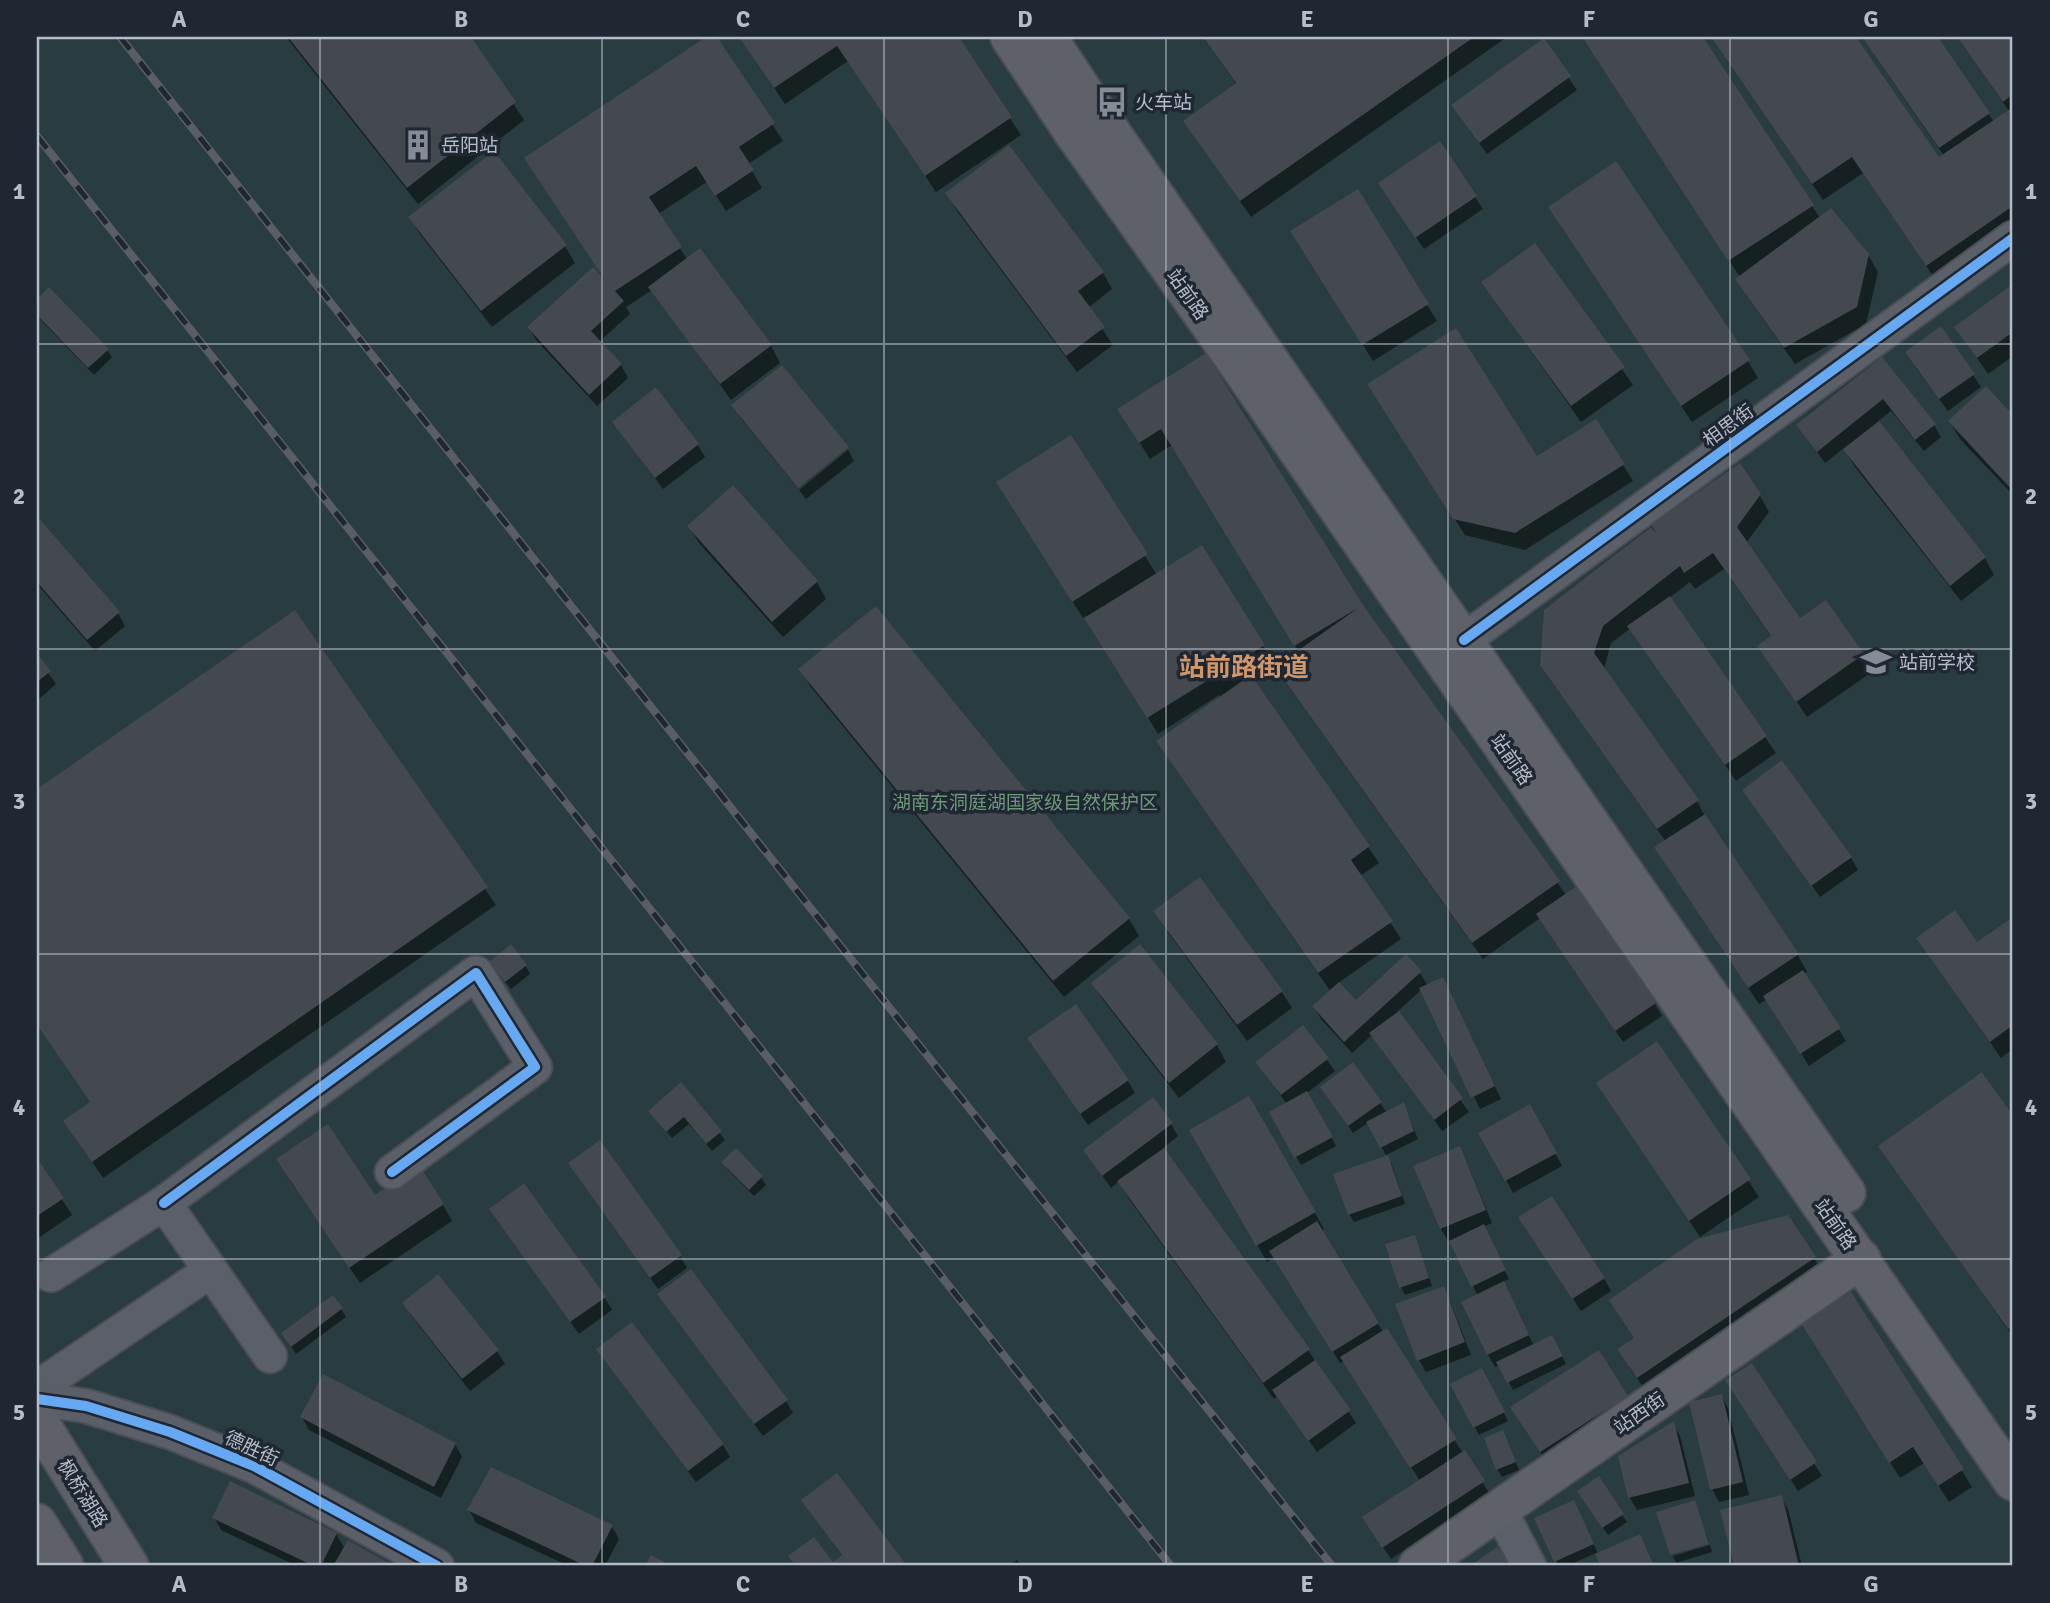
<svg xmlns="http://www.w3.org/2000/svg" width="2050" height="1603" font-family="Signika,'Noto Sans SC',sans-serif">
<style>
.green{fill:#293c3f}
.shadow{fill:#0007}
.building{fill:#44484f}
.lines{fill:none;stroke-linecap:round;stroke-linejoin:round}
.minor-casing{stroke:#4a4d53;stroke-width:37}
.major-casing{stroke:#4a4d55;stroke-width:42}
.minor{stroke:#5b5f67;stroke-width:33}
.major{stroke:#5e6268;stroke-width:38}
.rail-casing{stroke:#5a5e64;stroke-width:8}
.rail{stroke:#1f2733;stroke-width:5;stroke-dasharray:16;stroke-linecap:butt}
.cycleway-casing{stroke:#1f2733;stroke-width:15}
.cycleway{stroke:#66a8f1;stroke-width:10}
.grid{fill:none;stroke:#b6bdc9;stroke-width:2;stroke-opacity:0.55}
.labels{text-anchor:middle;stroke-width:7;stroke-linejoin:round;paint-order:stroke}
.poi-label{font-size:19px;fill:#b6bdc9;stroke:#1f2733;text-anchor:start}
.street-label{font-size:19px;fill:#b6bdc9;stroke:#1f2733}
.park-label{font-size:19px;fill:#6e9978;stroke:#1f2733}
.district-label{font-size:26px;font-weight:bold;fill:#d0976a;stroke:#1f2733}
.neatline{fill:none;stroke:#b6bdc9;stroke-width:2.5}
.grid-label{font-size:23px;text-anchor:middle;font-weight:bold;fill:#b6bdc9}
</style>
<rect width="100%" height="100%" fill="#2c3138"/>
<rect class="green" x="37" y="37" width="1976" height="1529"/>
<g class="shadow">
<polygon points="286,37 469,37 524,120 418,204"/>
<polygon points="710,37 715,37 783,141 748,164 762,188 726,211 707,182 658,214 687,259 699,250 771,346 780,363 731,400 652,290 626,307 630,314 599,342 621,365 628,378 597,406 536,340 529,328 610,287 526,158"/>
<polygon points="740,37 956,37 1021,135 936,192 848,61 785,104"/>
<polygon points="1203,37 1507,37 1251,217 1185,122 1237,85"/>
<polygon points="1582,37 1701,37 1820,218 1868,255 1878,272 1866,324 1795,364 1747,296 1737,279 1740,277"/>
<polygon points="1711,37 1854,37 1939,160 1944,156 1862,37 1935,37 1994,122 2009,111 1957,37 2013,37 2013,229 1937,282 1863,173 1823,200"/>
<polygon points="1543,41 1577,90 1487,154 1461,118"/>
<polygon points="1440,144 1483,209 1424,249 1388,196"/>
<polygon points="947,194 1103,273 1112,289 1088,308 1113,345 1077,372 957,211"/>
<polygon points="410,218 565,246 575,263 492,327 420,234"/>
<polygon points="1560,225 1748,361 1758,378 1692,422"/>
<polygon points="1535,245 1633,385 1581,422 1483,283"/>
<polygon points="1302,248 1427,305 1437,321 1373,361"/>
<polygon points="2013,286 2013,356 1988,374 1956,327"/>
<polygon points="48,290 107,350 112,357 94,375 37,316 37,301"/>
<polygon points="1206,355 1362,606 1566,895 1655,1004 1662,1016 1623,1042 1540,918 1483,959 1287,684 1277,668 1299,652 1172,445 1150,459 1129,426"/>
<polygon points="1882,359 1934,425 1941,437 1924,451 1891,411 1877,422 1985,558 1994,575 1961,601 1855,467 1844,448 1825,463 1799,426"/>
<polygon points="1914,365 1973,375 1981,387 1948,411"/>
<polygon points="1985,388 2013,417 2013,495 1960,439 1950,422"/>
<polygon points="1379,401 1537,458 1623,465 1633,481 1525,550 1465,535"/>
<polygon points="734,406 846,447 797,487 741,418"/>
<polygon points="614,422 698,445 705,457 663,489"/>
<polygon points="1071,437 1157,575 1263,646 1273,662 1250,676 1379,863 1360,876 1401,939 1338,983 1356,1002 1420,973 1428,986 1449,991 1501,1099 1480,1109 1421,990 1397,1012 1469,1112 1442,1131 1372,1035 1352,1053 1321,1019 1314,1007 1331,992 1168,758 1221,698 1219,695 1158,734 1086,616 1083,618 1008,499"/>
<polygon points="848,450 854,461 806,499 799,490"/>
<polygon points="733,488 817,582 826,599 783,637 699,543 689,526"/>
<polygon points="1759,494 1769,512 1746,543 1800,620 1826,603 1872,672 1807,717 1760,647 1772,638 1724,569 1695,589 1690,582 1669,598 1776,753 1736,781 1631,628 1611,643 1604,669 1697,801 1706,818 1798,955 1807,972 1804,974 1846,1041 1809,1066 1767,999 1759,1004 1666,865 1666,842 1542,665 1546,611 1652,526"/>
<polygon points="37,518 118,613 125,626 95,651 37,584"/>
<polygon points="876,609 1129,919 1139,936 1064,997 810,686 801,669"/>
<polygon points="295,612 496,905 103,1178 65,1121 91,1103 37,1025 37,791"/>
<polygon points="37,657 56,684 37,701"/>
<polygon points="1744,790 1851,858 1858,870 1820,897"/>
<polygon points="1155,911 1282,992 1292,1008 1247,1041 1165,928"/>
<polygon points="2013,919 2013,1049 2001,1058 1918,938 1977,945"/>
<polygon points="1140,947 1217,1045 1226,1062 1179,1098 1103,1000 1093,983"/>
<polygon points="526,966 530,974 511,989 496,970"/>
<polygon points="1303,1027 1335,1071 1307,1093 1336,1146 1301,1165 1271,1113 1287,1104 1257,1063"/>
<polygon points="1657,1044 1759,1197 1700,1237 1598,1084"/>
<polygon points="1036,1051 1128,1081 1135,1093 1088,1125"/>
<polygon points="1353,1064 1387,1113 1407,1112 1418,1139 1386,1155 1392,1165 1405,1204 1354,1222 1349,1214 1387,1157 1368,1123 1353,1133 1327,1095"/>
<polygon points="1982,1075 2013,1119 2013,1337 1880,1146"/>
<polygon points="681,1085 725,1140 712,1151 689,1124 672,1138 650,1111"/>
<polygon points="1249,1098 1324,1229 1321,1231 1383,1332 1490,1494 1391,1559 1371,1530 1420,1481 1344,1361 1340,1363 1275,1257 1267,1262 1192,1131"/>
<polygon points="1530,1107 1562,1166 1513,1193 1481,1133"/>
<polygon points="1171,1124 1178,1136 1163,1148 1308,1350 1356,1423 1317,1452 1278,1396 1274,1399 1129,1199 1119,1181 1111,1188 1085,1151"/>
<polygon points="37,1161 72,1215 37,1239"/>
<polygon points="1466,1161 1492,1223 1483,1227 1509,1279 1502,1282 1534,1346 1556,1345 1566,1364 1513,1390 1500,1365 1495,1367 1488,1355 1463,1303 1478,1296 1450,1240 1448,1241 1441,1229 1416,1166"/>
<polygon points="724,1162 761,1177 766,1185 754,1196 728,1170"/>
<polygon points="577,1175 680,1256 687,1268 658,1289"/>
<polygon points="287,1176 375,1197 443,1205 452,1221 360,1283"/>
<polygon points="491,1209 605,1298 612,1310 579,1334"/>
<polygon points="1528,1230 1604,1278 1611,1291 1581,1311"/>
<polygon points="1414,1237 1432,1286 1405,1295 1401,1287"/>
<polygon points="1814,1258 1824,1275 1648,1394 1629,1367"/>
<polygon points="438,1276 497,1351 505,1364 470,1391 411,1315 404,1303"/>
<polygon points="1443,1289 1450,1301 1471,1355 1426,1372 1419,1360"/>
<polygon points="1851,1294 1972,1487 1949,1502 1924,1463 1900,1478 1813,1340"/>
<polygon points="667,1306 786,1401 793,1413 763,1436"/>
<polygon points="341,1309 346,1317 296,1354 288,1342"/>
<polygon points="598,1350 723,1445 730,1457 696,1482"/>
<polygon points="1598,1353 1634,1409 1548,1464 1520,1420"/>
<polygon points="1752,1365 1822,1476 1798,1491 1735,1393"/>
<polygon points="1486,1378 1508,1421 1479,1435 1452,1385"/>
<polygon points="1721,1396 1728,1408 1749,1495 1719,1502 1712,1489"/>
<polygon points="302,1417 455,1444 462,1457 441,1498 309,1430"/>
<polygon points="1673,1424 1680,1436 1695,1496 1637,1510 1630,1498 1620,1457"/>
<polygon points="1503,1432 1519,1470 1502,1477 1497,1469"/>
<polygon points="837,1475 905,1566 796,1566 791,1556 832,1564 843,1557 803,1500"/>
<polygon points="1781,1497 1788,1509 1802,1566 1735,1566 1722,1511"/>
<polygon points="1584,1500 1622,1515 1627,1522 1608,1535"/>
<polygon points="1694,1502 1709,1542 1671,1553"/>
<polygon points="469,1510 612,1527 619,1539 605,1566 569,1566 476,1523"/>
<polygon points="1578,1510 1598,1554 1644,1544 1653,1566 1602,1566 1596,1553 1567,1566 1559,1566 1536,1519"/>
<polygon points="214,1517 336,1534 345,1549 349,1542 390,1566 297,1566 221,1530"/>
<polygon points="1710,1545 1712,1552 1676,1563 1673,1556"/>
<polygon points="1017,1560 1021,1566 1008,1566"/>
</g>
<g class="building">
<polygon points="288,37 471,37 516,102 407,188"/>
<polygon points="706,37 717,37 775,123 739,147 754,170 715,196 696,166 649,197 682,247 615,291 624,301 591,331 622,364 589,395 527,327 593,267 605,280 524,158"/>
<polygon points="739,37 959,37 1012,117 925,176 837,46 774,88"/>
<polygon points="1203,37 1474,37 1240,201 1183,121 1236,83"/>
<polygon points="1582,37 1703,37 1814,205 1728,261"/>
<polygon points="1711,37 1856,37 1939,157 2013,107 2013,206 1926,266 1852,157 1812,184"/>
<polygon points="1862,37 1938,37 1990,113 1939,148"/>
<polygon points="1957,37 2013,37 2013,94 2003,102"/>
<polygon points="1544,38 1571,76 1479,143 1451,105"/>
<polygon points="1440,141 1477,196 1415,238 1378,183"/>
<polygon points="1009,145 1104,272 1078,291 1105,327 1066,356 945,193"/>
<polygon points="494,151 567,245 481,311 408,217"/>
<polygon points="1616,161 1750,360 1681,406 1548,207"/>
<polygon points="1358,189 1429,304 1362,345 1290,231"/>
<polygon points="1831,208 1869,254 1857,307 1784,348 1735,279"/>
<polygon points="1535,243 1625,367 1571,406 1481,282"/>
<polygon points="700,248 772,345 720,384 648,287"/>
<polygon points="2013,284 2013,332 1977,358 1954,327"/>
<polygon points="49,287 109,349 88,368 37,315 37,299"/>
<polygon points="1941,326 1975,374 1939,399 1905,352"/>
<polygon points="1456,328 1537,456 1596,419 1625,464 1515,533 1453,519 1367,384"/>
<polygon points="1206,353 1363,605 1560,881 1472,943 1275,667 1358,608 1294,646 1161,429 1139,443 1117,409"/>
<polygon points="1882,357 1936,424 1915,440 1883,399 1817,452 1796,425"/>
<polygon points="782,365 849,447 798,488 731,405"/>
<polygon points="1986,386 2013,415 2013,491 1948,421"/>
<polygon points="656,387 699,444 655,478 612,422"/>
<polygon points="1879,421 1986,557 1950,586 1843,449"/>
<polygon points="1071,435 1148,554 1072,602 996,482"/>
<polygon points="1740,463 1761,494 1737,527 1800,618 1826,600 1864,654 1796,702 1757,646 1771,636 1713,553 1684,573 1680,566 1603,626 1594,653 1699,800 1657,829 1540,665 1544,610 1651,527 1656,533 1651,525"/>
<polygon points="733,485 818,581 772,622 687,526"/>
<polygon points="37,516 120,612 87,640 37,582"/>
<polygon points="1202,545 1265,645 1147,718 1084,618"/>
<polygon points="1670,596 1767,736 1725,765 1627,626"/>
<polygon points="876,606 1130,918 1053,981 798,669"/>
<polygon points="295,610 488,887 92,1162 63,1121 90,1102 37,1025 37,789"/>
<polygon points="37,654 51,671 37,682"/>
<polygon points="1251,675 1370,846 1351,860 1393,921 1318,973 1156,741"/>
<polygon points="1782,760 1852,857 1811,886 1742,790"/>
<polygon points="1705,814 1799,954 1748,988 1654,847"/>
<polygon points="1200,877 1283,991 1237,1025 1153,911"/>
<polygon points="1577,886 1656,1003 1615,1031 1536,914"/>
<polygon points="1955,910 1977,942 2013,917 2013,1025 1990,1042 1916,938"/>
<polygon points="511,944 527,965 505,982 489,962"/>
<polygon points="1140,944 1218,1044 1169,1083 1091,983"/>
<polygon points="1406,954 1422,971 1344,1042 1312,1006 1339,982 1356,1000"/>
<polygon points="1803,970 1841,1028 1800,1054 1763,996"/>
<polygon points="1443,977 1495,1086 1471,1098 1419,988"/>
<polygon points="1076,1004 1129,1080 1080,1114 1027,1038"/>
<polygon points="1399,1011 1463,1098 1434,1120 1369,1033"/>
<polygon points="1303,1025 1329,1058 1281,1095 1255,1062"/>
<polygon points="1657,1041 1751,1179 1689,1221 1596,1083"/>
<polygon points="1353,1062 1382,1102 1348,1126 1320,1087"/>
<polygon points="1982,1072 2013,1116 2013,1325 2008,1329 1878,1146"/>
<polygon points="681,1082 722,1131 706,1144 684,1117 666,1132 648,1111"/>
<polygon points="1307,1091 1333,1137 1294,1158 1269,1112"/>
<polygon points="1249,1096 1316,1212 1256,1246 1189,1130"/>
<polygon points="1153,1097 1173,1123 1102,1176 1083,1150"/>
<polygon points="1404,1102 1414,1131 1380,1148 1366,1122"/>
<polygon points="1530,1104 1557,1153 1505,1181 1478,1133"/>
<polygon points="328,1124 375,1195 419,1165 444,1204 349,1268 276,1159"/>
<polygon points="600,1140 682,1255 650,1278 568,1163"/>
<polygon points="1460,1146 1486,1210 1440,1229 1413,1166"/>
<polygon points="736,1148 763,1176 749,1190 721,1162"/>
<polygon points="1164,1148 1310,1349 1263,1383 1117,1181"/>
<polygon points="1388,1155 1402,1196 1348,1215 1333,1174"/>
<polygon points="37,1158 64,1198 37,1216"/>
<polygon points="524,1183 606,1297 570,1322 489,1209"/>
<polygon points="1552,1196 1605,1278 1572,1299 1518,1217"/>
<polygon points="1788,1215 1816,1257 1637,1378 1617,1349 1634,1338 1609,1300 1697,1239"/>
<polygon points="1317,1221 1379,1323 1332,1352 1269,1251"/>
<polygon points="1484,1224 1506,1270 1471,1287 1449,1241"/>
<polygon points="1415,1235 1429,1278 1399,1288 1385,1244"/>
<polygon points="691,1269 788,1400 754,1424 657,1294"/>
<polygon points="438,1274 499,1350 462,1379 402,1303"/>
<polygon points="1504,1281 1529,1335 1487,1355 1461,1302"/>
<polygon points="1444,1286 1465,1342 1417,1361 1395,1304"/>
<polygon points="1851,1292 1964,1469 1938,1486 1913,1447 1889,1463 1801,1323"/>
<polygon points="333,1295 343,1308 291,1347 281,1333"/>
<polygon points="632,1322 724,1444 688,1471 596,1349"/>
<polygon points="1387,1328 1457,1439 1410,1468 1340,1357"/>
<polygon points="1552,1335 1563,1356 1507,1383 1496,1362"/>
<polygon points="1599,1350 1628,1396 1540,1452 1510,1407"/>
<polygon points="1315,1360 1351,1410 1308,1441 1272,1390"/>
<polygon points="1752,1363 1817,1462 1790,1480 1725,1380"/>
<polygon points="1482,1368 1505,1412 1473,1428 1450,1384"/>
<polygon points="323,1374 456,1443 434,1487 300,1417"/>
<polygon points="1722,1394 1743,1482 1710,1490 1689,1402"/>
<polygon points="1674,1421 1689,1483 1628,1498 1618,1456"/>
<polygon points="1503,1430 1516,1462 1496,1470 1484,1438"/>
<polygon points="1465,1450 1485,1481 1382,1548 1362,1517"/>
<polygon points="491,1467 613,1525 592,1566 586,1566 467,1510"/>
<polygon points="837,1473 905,1563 901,1566 796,1566 788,1556 814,1537 833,1562 842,1555 801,1500"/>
<polygon points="1599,1476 1624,1514 1602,1528 1577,1491"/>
<polygon points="230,1481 337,1533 321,1566 314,1566 212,1518"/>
<polygon points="1782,1495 1799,1566 1734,1566 1720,1510"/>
<polygon points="1574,1500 1594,1544 1554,1562 1534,1518"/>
<polygon points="1695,1500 1709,1544 1670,1555 1656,1512"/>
<polygon points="1640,1534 1654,1566 1600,1566 1595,1554"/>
<polygon points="348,1540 394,1566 333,1566"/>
<polygon points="1497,1547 1512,1566 1470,1566"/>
<polygon points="651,1555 672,1566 645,1566"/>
</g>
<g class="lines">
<g class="minor-casing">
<g id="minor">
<polyline points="1464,640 2013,238"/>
<polyline points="164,1203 476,973 535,1067 392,1172"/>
<polyline points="51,1275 164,1203 270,1356"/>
<polyline points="37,1388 210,1271"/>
<polyline points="37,1399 86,1406 170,1432 254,1466 437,1566"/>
<polyline points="1500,1510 1529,1566"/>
</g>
</g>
<g class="major-casing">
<g id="major">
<polyline points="1010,37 1074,133 1232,355 2013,1481"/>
<polyline points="1047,37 1096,111 1846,1193"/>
<polyline points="37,1419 129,1566"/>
<polyline points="37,1523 64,1566"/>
<polyline points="1418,1566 1861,1259"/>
</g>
</g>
<use href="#minor" class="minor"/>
<use href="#major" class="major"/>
<g class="rail-casing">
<g id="rail">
<polyline points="120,37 1332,1566"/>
<polyline points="37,136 1171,1566"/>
</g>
</g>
<use href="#rail" class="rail"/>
<g class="cycleway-casing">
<g id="cycleway">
<polyline points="1464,640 2013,238"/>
<polyline points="164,1203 476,973 535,1067 392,1172"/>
<polyline points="37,1399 86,1406 170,1432 254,1466 437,1566"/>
</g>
</g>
<use href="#cycleway" class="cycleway"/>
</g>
<path class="grid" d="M320,37V1566M602,37V1566M884,37V1566M1166,37V1566M1448,37V1566M1730,37V1566M37,344H2013M37,649H2013M37,954H2013M37,1259H2013"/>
<defs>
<g id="bus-bare" transform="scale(2.415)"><path d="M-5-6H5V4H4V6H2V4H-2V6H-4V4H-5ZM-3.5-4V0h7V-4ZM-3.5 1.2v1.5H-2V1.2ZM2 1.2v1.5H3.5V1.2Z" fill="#868c96" stroke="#1f2733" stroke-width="2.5" paint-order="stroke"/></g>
<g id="building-bare" transform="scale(2.415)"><path d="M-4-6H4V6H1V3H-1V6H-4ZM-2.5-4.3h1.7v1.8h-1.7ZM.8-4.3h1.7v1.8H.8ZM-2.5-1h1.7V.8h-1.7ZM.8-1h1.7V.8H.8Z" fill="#868c96" stroke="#1f2733" stroke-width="2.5" paint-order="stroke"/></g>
<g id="school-bare" transform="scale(2.415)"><path d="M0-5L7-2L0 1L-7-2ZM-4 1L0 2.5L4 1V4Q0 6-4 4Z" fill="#868c96" stroke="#1f2733" stroke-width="2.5" paint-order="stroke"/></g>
</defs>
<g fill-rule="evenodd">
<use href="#bus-bare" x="1112" y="102"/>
<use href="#building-bare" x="418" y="145"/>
<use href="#school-bare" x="1876" y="662"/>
</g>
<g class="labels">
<g class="poi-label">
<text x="1135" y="109">火车站</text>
<text x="441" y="152">岳阳站</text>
<text x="1899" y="669">站前学校</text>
</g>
<g class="street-label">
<text transform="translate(1188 294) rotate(55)" y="7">站前路</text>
<text transform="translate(1728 425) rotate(-36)" y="7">相思街</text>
<text transform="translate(1512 759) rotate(55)" y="7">站前路</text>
<text transform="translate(1836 1224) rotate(55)" y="7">站前路</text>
<text transform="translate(1639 1413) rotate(-35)" y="7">站西街</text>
<text transform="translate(252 1448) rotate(25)" y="7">德胜街</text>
<text transform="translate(83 1493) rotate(58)" y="7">枫桥湖路</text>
</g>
<g class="park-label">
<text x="1025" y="809">湖南东洞庭湖国家级自然保护区</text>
</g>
<g class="district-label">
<text x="1244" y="676">站前路街道</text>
</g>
</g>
<rect width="2050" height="1603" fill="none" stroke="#1f2733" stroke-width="77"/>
<rect x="38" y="38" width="1973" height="1526" class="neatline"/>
<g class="grid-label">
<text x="179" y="27">A</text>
<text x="461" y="27">B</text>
<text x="743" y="27">C</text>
<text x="1025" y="27">D</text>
<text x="1307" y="27">E</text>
<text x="1589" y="27">F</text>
<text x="1871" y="27">G</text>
<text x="19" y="199">1</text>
<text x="2031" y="199">1</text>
<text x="19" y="504">2</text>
<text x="2031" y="504">2</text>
<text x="19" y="809">3</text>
<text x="2031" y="809">3</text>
<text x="19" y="1115">4</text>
<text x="2031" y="1115">4</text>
<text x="19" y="1420">5</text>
<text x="2031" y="1420">5</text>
<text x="179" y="1592">A</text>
<text x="461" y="1592">B</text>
<text x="743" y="1592">C</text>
<text x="1025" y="1592">D</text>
<text x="1307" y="1592">E</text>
<text x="1589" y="1592">F</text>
<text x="1871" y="1592">G</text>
</g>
</svg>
